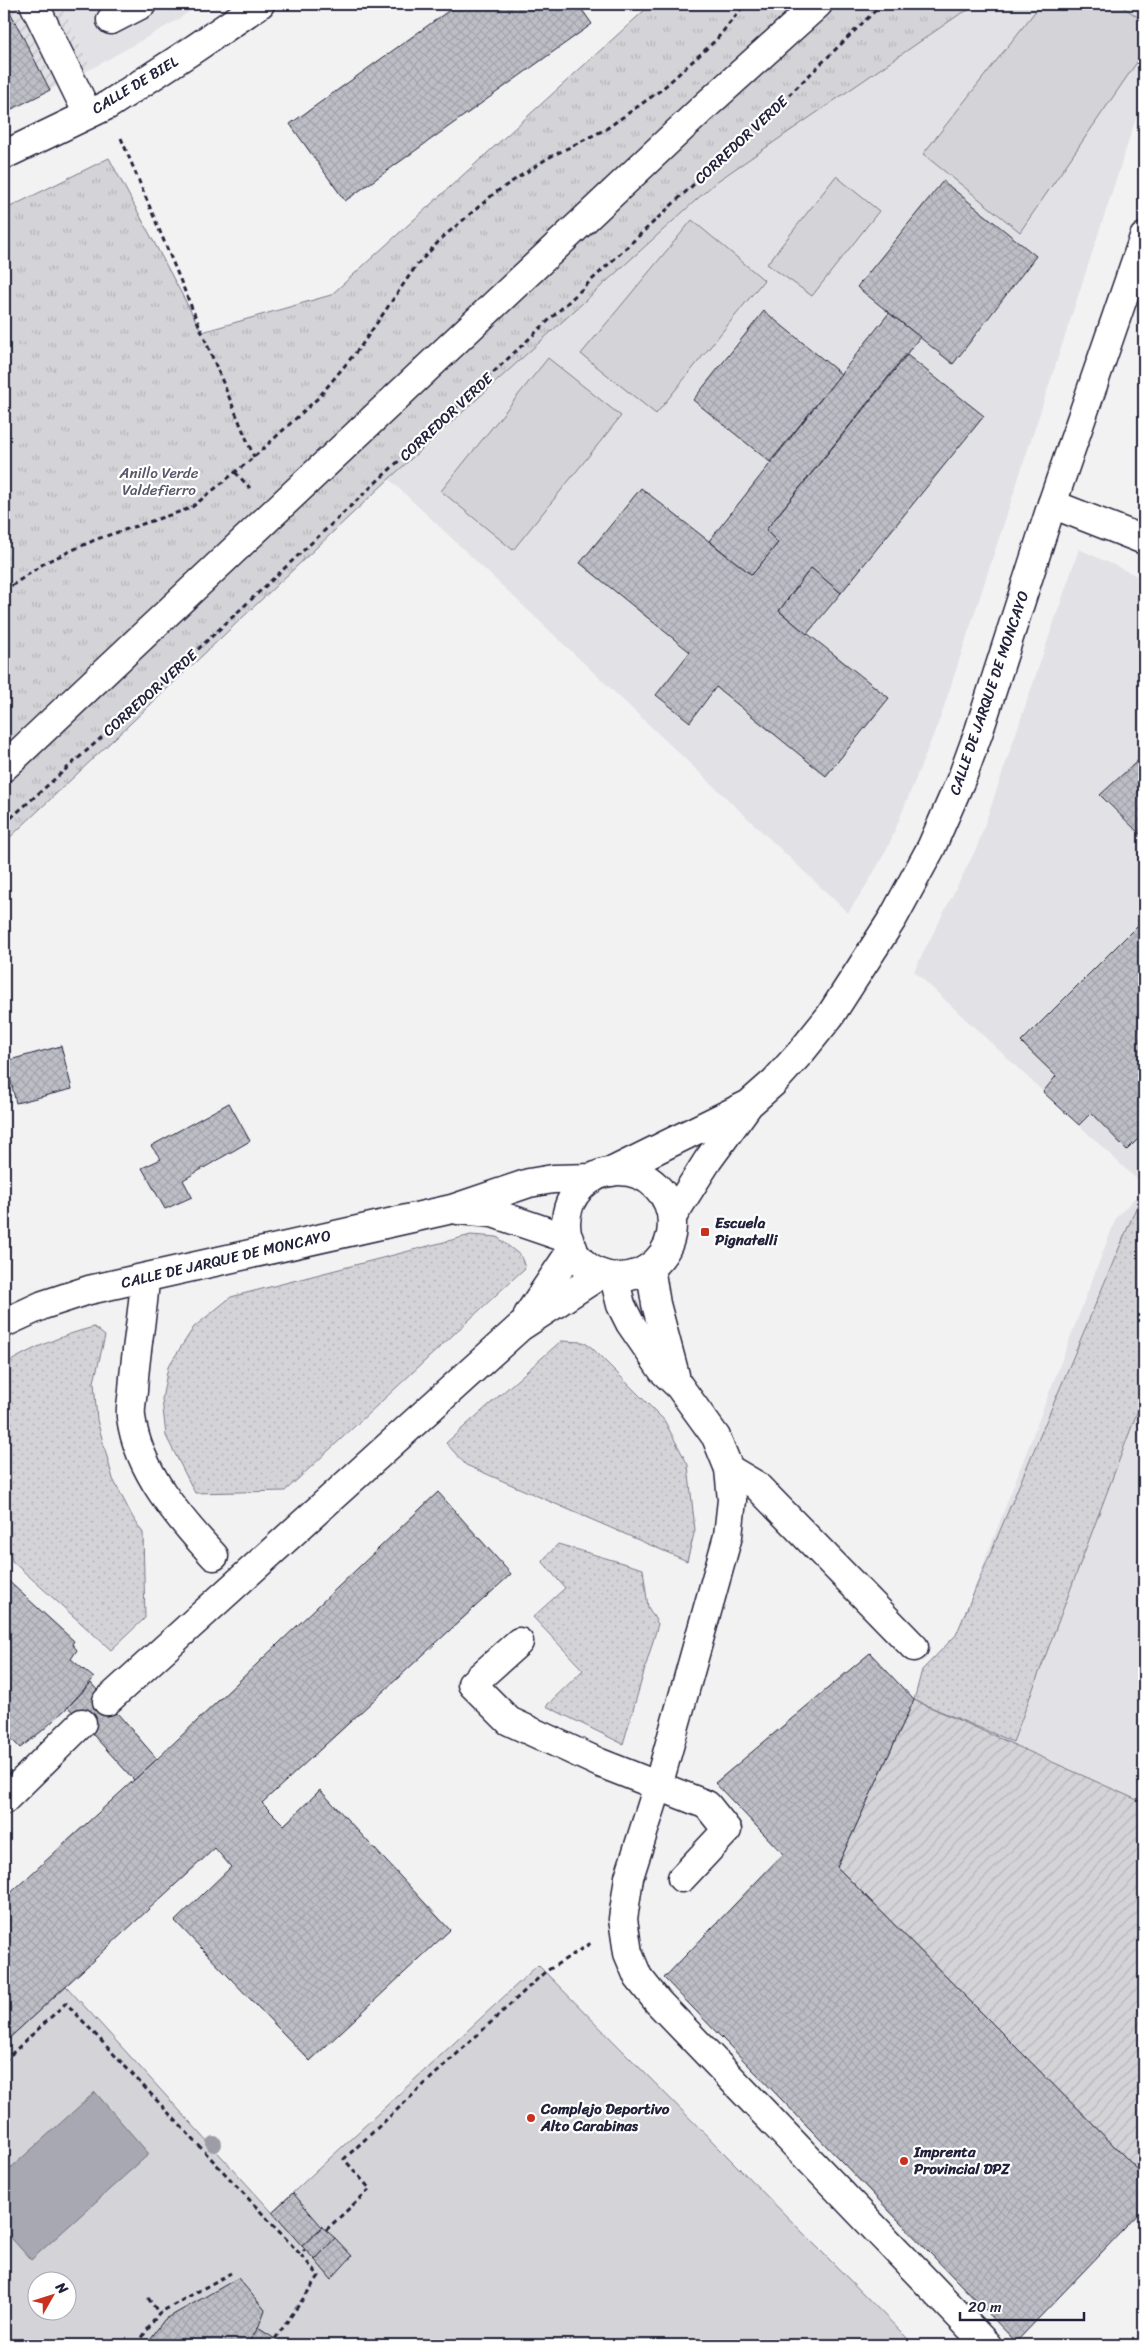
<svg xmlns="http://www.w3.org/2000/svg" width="1148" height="2349" font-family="Sriracha,sans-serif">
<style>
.built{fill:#e2e2e6}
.industrial{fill:url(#industrial-furrows)}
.grass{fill:url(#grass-dots);stroke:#7a7a8a}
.park{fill:url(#park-tufts);stroke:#7a7a8a}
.garden{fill:url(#garden-furrows);stroke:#7a7a8a}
.pitch{fill:#d3d3d8;stroke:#7a7a8a;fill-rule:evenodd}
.water{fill:#a8a8b2;stroke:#727282}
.building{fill:url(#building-cross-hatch);stroke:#22223b}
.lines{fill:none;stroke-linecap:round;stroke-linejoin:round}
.minor-casing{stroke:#22223b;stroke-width:31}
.path{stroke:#22223b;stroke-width:3;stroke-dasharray:5 4;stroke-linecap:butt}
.minor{stroke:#fff;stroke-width:28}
.tree{fill:#9d9da8}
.poi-dot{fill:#c8321e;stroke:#fff;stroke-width:2}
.labels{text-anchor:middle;stroke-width:4.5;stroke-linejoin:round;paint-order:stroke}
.street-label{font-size:15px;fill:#22223b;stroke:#fff}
.park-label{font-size:15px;fill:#57576a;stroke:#fff}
.poi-label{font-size:15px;font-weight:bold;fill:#22223b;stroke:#fff;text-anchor:start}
</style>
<defs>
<pattern id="industrial-furrows" width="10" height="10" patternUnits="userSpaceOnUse" patternTransform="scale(1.25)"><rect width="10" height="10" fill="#e2e2e6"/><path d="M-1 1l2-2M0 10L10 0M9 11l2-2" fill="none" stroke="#c2c2c6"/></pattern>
<pattern id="grass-dots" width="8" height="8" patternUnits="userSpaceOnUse" patternTransform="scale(1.25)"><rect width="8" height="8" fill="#d3d3d8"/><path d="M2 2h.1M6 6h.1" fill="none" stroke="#b5b5ba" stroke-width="1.8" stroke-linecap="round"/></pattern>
<pattern id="park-tufts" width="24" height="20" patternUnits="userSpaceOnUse" patternTransform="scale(1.25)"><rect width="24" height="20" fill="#d3d3d8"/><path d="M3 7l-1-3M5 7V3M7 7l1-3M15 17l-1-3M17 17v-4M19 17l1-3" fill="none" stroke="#b5b5ba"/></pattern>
<pattern id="garden-furrows" width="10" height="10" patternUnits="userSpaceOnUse" patternTransform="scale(1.25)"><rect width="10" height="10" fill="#d3d3d8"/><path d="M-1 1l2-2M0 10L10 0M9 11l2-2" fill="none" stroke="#b5b5ba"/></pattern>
<pattern id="building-cross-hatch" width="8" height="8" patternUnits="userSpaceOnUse" patternTransform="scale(1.25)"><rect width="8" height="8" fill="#bebec6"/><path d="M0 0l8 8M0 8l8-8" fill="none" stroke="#a3a3ab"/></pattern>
</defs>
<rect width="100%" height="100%" fill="#f2f2f3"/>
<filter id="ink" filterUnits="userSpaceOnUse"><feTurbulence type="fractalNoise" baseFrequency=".02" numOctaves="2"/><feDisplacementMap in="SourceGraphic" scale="10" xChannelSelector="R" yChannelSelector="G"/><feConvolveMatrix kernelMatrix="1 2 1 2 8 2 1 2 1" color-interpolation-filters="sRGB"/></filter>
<g filter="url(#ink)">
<g class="built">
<polygon points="61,4 200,4 179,19 91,69"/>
<polygon points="982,4 1144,4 1144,94 941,716 889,845 869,881 848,913 389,479 716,182 960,14"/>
<polygon points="1079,549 1144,579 1144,1186 914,971 977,847"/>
<polygon points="1144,1188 1144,2176 914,1700 922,1670 956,1636 1116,1218"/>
</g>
<polygon class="industrial" points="4,4 61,4 91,69 4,113"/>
<g class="grass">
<polygon points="1144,1189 1144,1394 1013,1742 914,1700 922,1670 956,1635"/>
<polygon points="471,1235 497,1237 521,1256 525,1268 285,1491 195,1493 166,1436 162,1399 168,1367 194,1327 231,1297"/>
<path d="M94,1327L105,1336L94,1382L97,1420L113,1479L132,1516L143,1533L145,1618L111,1650L12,1561L10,1550L4,1547V1365C32,1348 62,1335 94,1327Z"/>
<polygon points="561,1341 583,1342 591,1347 664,1420 688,1465 695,1530 687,1561 466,1465 446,1443"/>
<polygon points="558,1544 643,1569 648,1607 658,1624 623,1744 546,1706 583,1670 533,1617 565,1588 542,1561"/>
</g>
<polygon class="park" points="647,4 982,4 960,14 716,182 389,479 4,843 4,210 109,158 202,332 331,295 647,8"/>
<polygon class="garden" points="914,1700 1144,1803 1144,2176 837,1867"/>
<g class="pitch">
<polygon points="1041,4 1118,4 1144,21 1144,52 1020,232 923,154"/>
<polygon points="836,176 879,211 812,296 767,264"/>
<polygon points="692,220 764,280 656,414 581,354"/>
<polygon points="548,358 621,416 513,550 441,491"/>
<path d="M538,1965L914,2345H4V2043L66,1986L272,2212ZM38,2282H68V2312H38Z"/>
</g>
<polygon class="water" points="95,2092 149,2154 31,2260 4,2230 4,2174"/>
<g class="building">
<polygon points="4,4 6,4 50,90 4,113"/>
<polygon points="458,4 578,4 592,24 345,201 290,124"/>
<polygon points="943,181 1036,256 953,364 857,287"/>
<polygon points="764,311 841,374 770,462 693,400"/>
<polygon points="889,313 920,337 766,530 778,543 752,575 709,541"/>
<polygon points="907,355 984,416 841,593 811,568 779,611 889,698 826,776 716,687 690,722 656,695 690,652 580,563 641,488 752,575 778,543 766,530"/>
<polygon points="811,568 841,593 807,634 779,611"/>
<polygon points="1144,755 1144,838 1100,795"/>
<polygon points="1144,919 1144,1133 1127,1150 1091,1113 1079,1125 1043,1092 1056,1076 1021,1042"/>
<polygon points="61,1046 72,1089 16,1103 6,1061"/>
<polygon points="229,1103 250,1141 183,1180 192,1197 165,1209 142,1168 161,1159 151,1146"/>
<polygon points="438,1492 511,1574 262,1803 284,1825 320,1790 450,1930 310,2061 175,1921 231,1867 215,1848 4,2043 4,1899 157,1759"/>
<polygon points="4,1577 74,1641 72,1644 77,1650 71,1659 94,1678 68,1707 42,1731 20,1748 4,1731"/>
<polygon points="870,1653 914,1700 837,1867 1144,2176 1144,2208 1016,2342 664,1978 783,1854 715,1783"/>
<polygon points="91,1683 157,1759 134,1780 68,1707"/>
<polygon points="293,2193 322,2227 302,2246 272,2212"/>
<polygon points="322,2227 335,2238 315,2260 302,2246"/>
<polygon points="335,2238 352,2256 331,2279 315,2260"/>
<polygon points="238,2278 265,2310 258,2328 247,2345 146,2345 164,2320"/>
<polygon points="258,2328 275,2339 284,2345 247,2345"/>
</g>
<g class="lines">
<g class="minor-casing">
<g id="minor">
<polyline points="34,4 88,114"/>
<polyline points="111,20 142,4"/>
<polyline points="4,155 108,105 194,49 260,4"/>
<polyline points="1052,504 1144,540"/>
<polyline points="4,767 703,108 818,4"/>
<circle cx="619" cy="1224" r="53"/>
<polyline points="611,1172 745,1106"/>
<polyline points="458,1210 493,1213 569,1239"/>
<polyline points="672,1217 708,1160 749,1104 774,1082 801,1052 830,1016 893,918 931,848 963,775 979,731 1052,504 1144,237"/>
<polyline points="650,1267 656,1304 675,1375"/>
<polyline points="614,1277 621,1305 630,1323 663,1371 679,1386 716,1437 729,1469 732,1500 728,1536 658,1786 629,1877 623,1919 628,1953 638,1977 658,2002 987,2345"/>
<path d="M145,1278C143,1316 135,1353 133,1391C132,1399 130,1409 131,1417C138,1471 179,1518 214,1556"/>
<polyline points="528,1315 573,1248"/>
<polyline points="4,1323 43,1305 89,1290 452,1209 529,1183 553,1179 593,1178"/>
<polyline points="729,1469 756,1485 914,1647"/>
<polyline points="519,1642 472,1684 509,1721 600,1763 707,1805 727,1830 682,1878"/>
<polyline points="107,1701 520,1327 601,1274"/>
<polyline points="4,1800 82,1723"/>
</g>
</g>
<g class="path">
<polyline points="121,138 254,457"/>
<polyline points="235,472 250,488"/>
<polyline points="4,591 46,562 97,539 191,508 254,457 318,398 361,346 416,266 442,238 496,192 548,158 606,129 661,90 716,40 745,4"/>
<polyline points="4,824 145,699 789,95 882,4"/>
<polyline points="4,2061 66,2003 300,2254 305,2250"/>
<polyline points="326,2230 370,2189 344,2159 545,1972 591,1943"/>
<polyline points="148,2298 159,2313"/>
<polyline points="4,2339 10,2345"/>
<polyline points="275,2339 319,2276 300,2254"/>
<polyline points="137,2345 159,2313 231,2273"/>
</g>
<use href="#minor" class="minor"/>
</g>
<circle class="tree" cx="214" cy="2144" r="8"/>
</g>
<g class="poi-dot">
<rect x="700" y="1227" width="10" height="10" rx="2.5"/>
<circle cx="531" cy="2118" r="5"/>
<circle cx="904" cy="2161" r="5"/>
</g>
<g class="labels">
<g class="street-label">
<text transform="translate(135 85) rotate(-31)" y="5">CALLE DE BIEL</text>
<text transform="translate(741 140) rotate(-43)" y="5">CORREDOR VERDE</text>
<text transform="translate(446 417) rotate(-43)" y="5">CORREDOR VERDE</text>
<text transform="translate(150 693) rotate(-42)" y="5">CORREDOR VERDE</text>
<text transform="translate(989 693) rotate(-71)" y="5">CALLE DE JARQUE DE MONCAYO</text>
<text transform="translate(226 1259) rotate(-13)" y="5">CALLE DE JARQUE DE MONCAYO</text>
</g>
<g class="park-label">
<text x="159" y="478">Anillo Verde<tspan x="159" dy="17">Valdefierro</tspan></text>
</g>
<g class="poi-label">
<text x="715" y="1228">Escuela<tspan x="715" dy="17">Pignatelli</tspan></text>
<text x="541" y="2114">Complejo Deportivo<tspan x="541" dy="17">Alto Carabinas</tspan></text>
<text x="914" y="2157">Imprenta<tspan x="914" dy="17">Provincial DPZ</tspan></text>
</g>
</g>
<rect width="1148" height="2349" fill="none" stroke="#fff" stroke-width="20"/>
<rect x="10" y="10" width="1128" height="2329" fill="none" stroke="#22223b" stroke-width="2" filter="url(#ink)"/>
<g transform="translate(52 2296) rotate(51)"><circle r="24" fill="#ffffff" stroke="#a7a7b1"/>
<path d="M0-4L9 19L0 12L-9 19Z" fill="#c8321e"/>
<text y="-8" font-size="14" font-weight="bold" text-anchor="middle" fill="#22223b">N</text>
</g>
<path d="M960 2312v8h124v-8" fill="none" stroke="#22223b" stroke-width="2.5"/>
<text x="968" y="2312" font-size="15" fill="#22223b" stroke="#ffffff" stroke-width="4" paint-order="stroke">20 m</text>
</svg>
